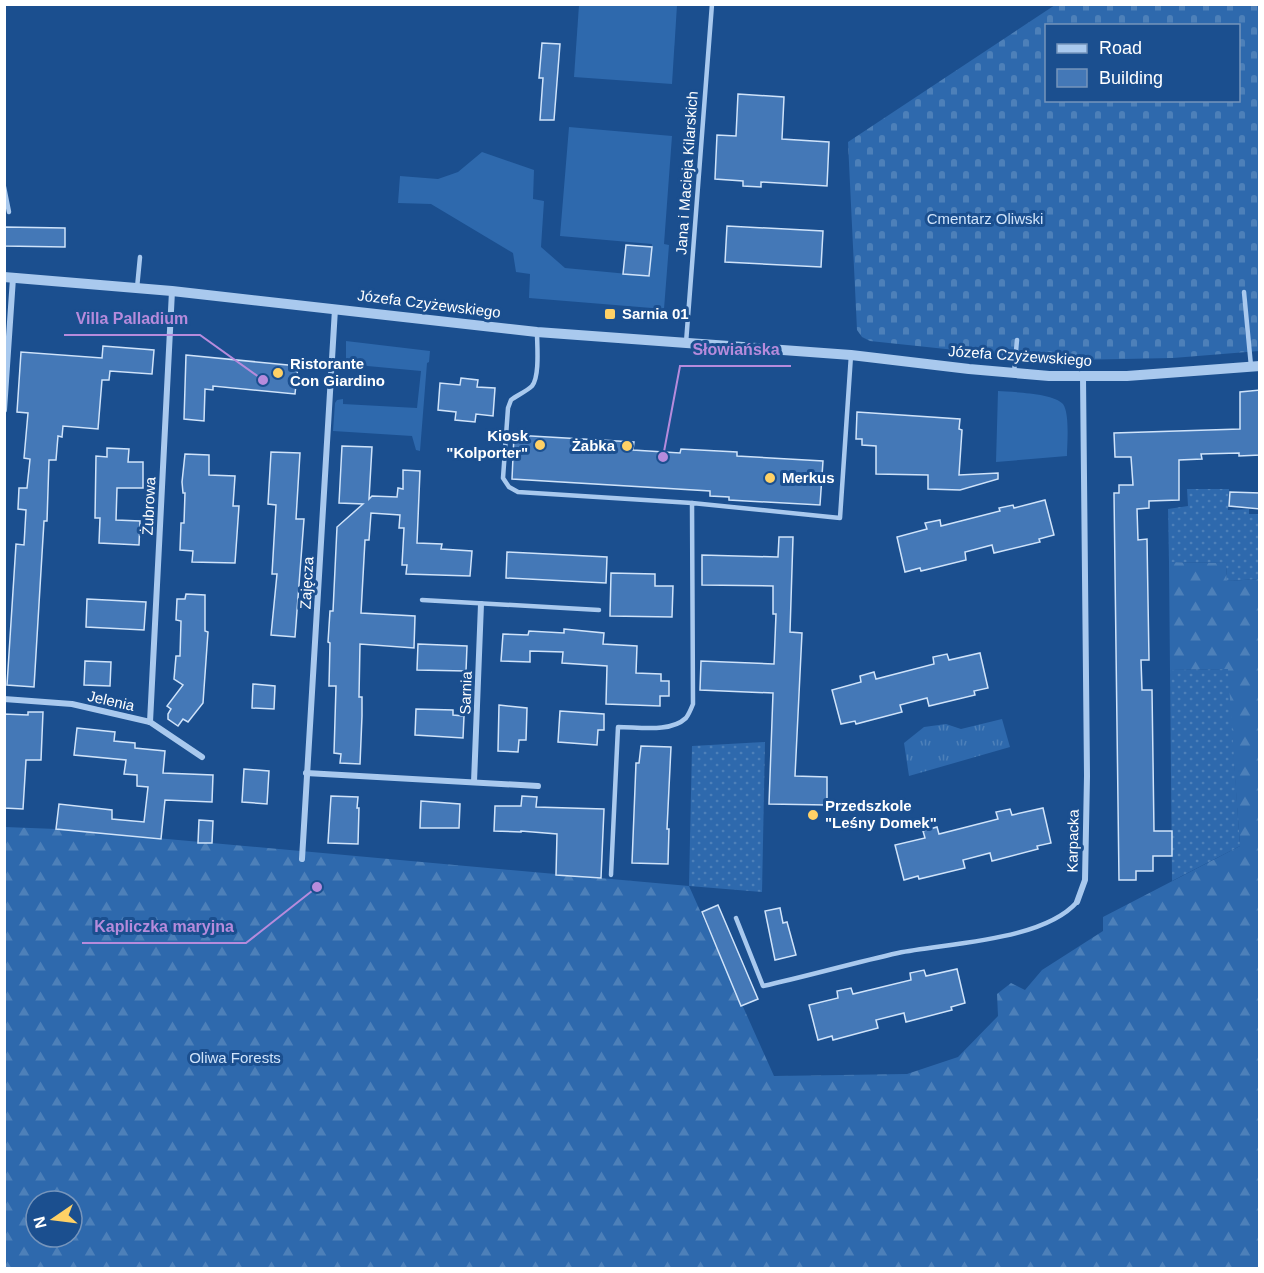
<svg xmlns="http://www.w3.org/2000/svg" width="1264" height="1273" font-family="Helvetica,sans-serif">
<style>
.grass{fill:#2e69ad}
.forest{fill:url(#forest-firs);fill-rule:evenodd}
.cemetery{fill:url(#cemetery-stones);fill-rule:evenodd}
.park{fill:url(#park-tufts)}
.garden{fill:url(#garden-dots)}
.building{fill:#4478b7;stroke:#cfe3fa;stroke-width:1.5}
.lines{fill:none;stroke-linecap:round;stroke-linejoin:round}
.service{stroke:#a9c9ee;stroke-width:4.5}
.minor{stroke:#a9c9ee;stroke-width:6}
.tertiary{stroke:#a9c9ee;stroke-width:10}
.poi-dot{fill:#ffd166;stroke:#1b4f8f;stroke-width:2}
.labels{text-anchor:middle;stroke-width:6;stroke-linejoin:round;paint-order:stroke}
.street-label{font-size:15px;fill:#fff;stroke:#1b4f8f}
.park-label{font-size:15px;fill:#cfe3fa;stroke:#1b4f8f}
.poi-label{font-size:15px;font-weight:bold;fill:#fff;stroke:#1b4f8f;text-anchor:start}
.leader{fill:none;stroke:#b68bdc;stroke-width:2}
.callout-dot{fill:#b68bdc;stroke:#1b4f8f;stroke-width:2}
.callout-label{font-size:16px;text-anchor:middle;font-weight:bold;fill:#b68bdc;stroke:#1b4f8f;stroke-width:6;stroke-linejoin:round;paint-order:stroke}
</style>
<defs>
<pattern id="forest-firs" width="22" height="20" patternUnits="userSpaceOnUse" patternTransform="scale(1.5)"><rect width="22" height="20" fill="#2e69ad"/><path d="M5 1l3.5 6h-7zM16 11l3.5 6h-7z" fill="#4d80b9"/></pattern>
<pattern id="cemetery-stones" width="16" height="16" patternUnits="userSpaceOnUse" patternTransform="scale(1.5)"><rect width="16" height="16" fill="#2e69ad"/><path d="M2 7V4a2 2 0 0 1 4 0v3zM10 15v-3a2 2 0 0 1 4 0v3z" fill="#4d80b9"/></pattern>
<pattern id="park-tufts" width="24" height="20" patternUnits="userSpaceOnUse" patternTransform="scale(1.5)"><rect width="24" height="20" fill="#2e69ad"/><path d="M3 7l-1-3M5 7V3M7 7l1-3M15 17l-1-3M17 17v-4M19 17l1-3" fill="none" stroke="#4d80b9"/></pattern>
<pattern id="garden-dots" width="8" height="8" patternUnits="userSpaceOnUse" patternTransform="scale(1.5)"><rect width="8" height="8" fill="#2e69ad"/><path d="M2 2h.1M6 6h.1" fill="none" stroke="#4d80b9" stroke-width="1.8" stroke-linecap="round"/></pattern>
</defs>
<rect width="100%" height="100%" fill="#1b4f8f"/>
<g class="grass">
<polygon points="579,5 677,5 672,84 574,77"/>
<polygon points="569,127 672,136 664,244 669,245 664,309 529,298 530,274 516,272 513,253 431,204 398,203 400,176 438,179 458,172 482,152 534,170 533,199 544,201 541,247 565,268 649,276 652,244 560,236"/>
<polygon points="346,341 430,351 429,362 427,363 420,451 416,450 412,436 333,431 335,403 337,400 343,399 343,404 417,408 421,371 346,364"/>
<path d="M998,391C1012,392 1054,393 1063,404C1070,414 1067,444 1067,456L996,462Z"/>
</g>
<path class="forest" d="M1169,562L1226,563L1227,581L1259,579V1268H5V827L56,829L689,886L774,1076L907,1074L958,1057L998,1016L997,994L1011,983L1025,990L1042,970L1103,931V917L1240,846L1227,669L1170,670ZM36,1201H72V1237H36Z"/>
<path class="cemetery" d="M1055,5H1259V351L1173,358L1072,360V358H1004L993,357V354L870,341L862,337L857,330L848,142ZM1046,26H1238V100H1046Z"/>
<polygon class="park" points="1002,719 1010,747 909,776 904,743 924,727 946,724 961,729"/>
<g class="garden">
<polygon points="1187,489 1229,489 1228,510 1249,509 1249,514 1259,514 1259,579 1227,581 1226,563 1169,562 1168,509 1188,506"/>
<polygon points="1228,669 1240,846 1172,881 1170,670"/>
<polygon points="765,742 762,892 689,886 692,746"/>
</g>
<g class="building">
<polygon points="542,43 560,44 554,120 540,120 543,78 539,78"/>
<polygon points="738,94 784,97 782,139 829,142 827,186 761,182 761,187 743,186 743,181 715,179 717,135 736,136"/>
<polygon points="727,226 823,231 821,267 725,262"/>
<polygon points="4,227 65,228 65,247 4,246"/>
<polygon points="626,245 652,247 649,276 623,274"/>
<polygon points="103,346 154,350 152,374 110,371 109,380 102,380 98,429 63,426 62,437 58,436 56,460 49,460 47,521 44,521 34,687 7,685 16,544 24,545 26,510 18,509 19,488 27,488 30,459 24,458 28,413 17,412 21,352 102,358"/>
<polygon points="186,355 298,366 295,394 213,386 213,390 205,389 204,421 184,419"/>
<polygon points="461,378 478,380 477,387 495,388 493,416 476,414 475,422 455,420 456,412 438,410 440,383 460,385"/>
<polygon points="1260,390 1260,455 1239,456 1239,453 1201,454 1202,459 1179,460 1179,500 1149,501 1149,508 1137,509 1138,540 1147,539 1149,660 1141,660 1142,690 1152,690 1154,831 1172,831 1172,856 1153,856 1153,871 1136,871 1136,880 1119,880 1114,493 1119,493 1119,485 1133,485 1131,457 1115,457 1114,433 1240,429 1240,392"/>
<polygon points="857,412 960,419 959,429 962,430 959,475 998,473 998,479 960,490 928,489 928,475 876,474 876,446 862,445 862,439 856,439"/>
<polygon points="514,435 634,442 633,450 680,453 681,449 737,452 737,456 823,461 820,505 729,500 729,497 710,496 710,491 512,479"/>
<polygon points="342,446 372,447 369,499 372,496 397,497 398,488 403,489 403,470 420,471 417,543 442,544 441,549 472,551 470,576 406,574 407,565 402,565 404,528 399,528 400,515 371,513 369,540 365,540 361,613 415,616 414,648 360,644 359,697 362,697 362,716 360,764 340,763 341,754 334,753 336,686 329,686 330,643 328,642 330,611 333,611 337,527 363,504 339,503"/>
<polygon points="107,448 129,449 128,462 143,462 143,488 117,488 116,520 140,521 139,545 99,543 100,518 95,518 96,456 107,457"/>
<polygon points="271,452 300,453 296,519 304,519 295,637 271,635 277,574 272,574 276,505 268,504"/>
<polygon points="185,454 209,455 209,475 235,476 233,506 239,506 235,563 192,562 193,551 180,550 181,523 184,523 185,493 183,493 182,482"/>
<polygon points="1230,492 1260,493 1260,509 1229,506"/>
<polygon points="1045,500 1054,535 1039,539 1040,542 994,553 992,545 965,552 966,560 921,571 920,568 905,572 897,537 927,529 925,523 940,520 941,526 1000,511 999,508 1013,505 1014,508"/>
<polygon points="779,537 793,537 790,632 802,633 795,776 827,777 827,805 769,804 773,693 700,690 701,661 774,664 776,614 773,614 773,586 702,585 702,555 778,557"/>
<polygon points="507,552 607,557 606,583 506,578"/>
<polygon points="611,573 655,574 655,586 673,586 672,617 610,616"/>
<polygon points="186,594 205,595 205,631 208,632 203,703 188,722 183,719 178,726 168,719 168,714 171,709 167,706 183,685 174,679 176,656 180,656 181,621 176,620 177,599 185,599"/>
<polygon points="87,599 146,602 144,630 86,627"/>
<polygon points="564,629 604,633 603,644 637,646 636,673 661,674 661,681 669,681 669,696 660,696 660,706 606,704 607,666 562,663 563,652 530,651 530,662 501,661 503,634 528,635 529,631 564,633"/>
<polygon points="418,644 467,646 466,671 417,670"/>
<polygon points="980,653 988,688 974,691 975,695 929,706 927,698 900,705 902,712 856,724 855,721 841,724 832,690 861,682 860,676 874,672 876,679 934,664 933,657 947,654 949,660"/>
<polygon points="85,661 111,662 110,686 84,685"/>
<polygon points="253,684 275,686 274,709 252,708"/>
<polygon points="499,705 527,708 526,740 519,740 518,752 498,751"/>
<polygon points="416,709 453,710 453,715 464,716 463,738 415,735"/>
<polygon points="560,711 604,714 604,730 598,730 597,745 558,742"/>
<polygon points="28,712 43,712 41,760 26,760 23,809 4,808 4,714 28,715"/>
<polygon points="77,728 115,732 114,741 135,743 135,748 165,751 163,773 213,775 212,802 165,800 161,839 56,829 59,804 112,810 112,819 144,822 148,787 137,786 137,775 124,774 126,760 74,755"/>
<polygon points="641,746 671,747 667,829 669,829 668,864 632,863 636,763 639,763"/>
<polygon points="244,769 269,771 267,804 242,802"/>
<polygon points="331,796 358,797 357,808 359,808 358,844 328,843"/>
<polygon points="522,796 537,797 536,807 604,809 601,878 556,875 557,834 521,831 521,832 494,831 495,806 521,806"/>
<polygon points="421,801 460,804 459,828 420,828"/>
<polygon points="1043,808 1051,843 1037,846 1038,849 992,861 990,853 963,860 965,868 919,879 918,876 904,880 895,845 925,838 923,831 937,827 939,834 998,819 996,812 1010,809 1012,815"/>
<polygon points="199,820 213,821 212,843 198,843"/>
<polygon points="718,905 758,999 741,1006 702,912"/>
<polygon points="780,908 783,923 787,922 796,955 775,960 765,911"/>
<polygon points="957,969 965,1003 951,1007 952,1010 906,1022 904,1013 876,1020 878,1028 833,1040 832,1036 818,1040 809,1005 838,998 837,991 851,988 853,994 911,980 910,973 924,970 926,976"/>
</g>
<g class="lines">
<g class="service">
<polyline points="4,187 9,212"/>
<polyline points="137,288 140,257"/>
<polyline points="1244,292 1251,366"/>
<path d="M537,332C537,345 540,376 532,386C527,391 516,396 511,400L508,408L503,478L509,487L518,492L692,503"/>
<polyline points="686,343 712,4"/>
<polyline points="1014,373 1017,340"/>
<polyline points="422,600 599,610"/>
<path d="M611,875L618,727C639,727 670,733 686,718C689,714 691,709 693,704L692,503L840,518L851,355"/>
<path d="M736,918L763,986C808,976 853,963 898,953C947,943 1043,941 1077,902"/>
</g>
<g class="minor">
<polyline points="4,410 13,278"/>
<polyline points="4,699 72,704 150,722 202,757"/>
<polyline points="150,722 172,291"/>
<polyline points="306,773 538,786"/>
<polyline points="474,782 481,604"/>
<polyline points="302,859 335,309"/>
<polyline points="1077,902 1085,880 1087,776 1083,377"/>
</g>
<polyline class="tertiary" points="4,277 172,291 537,332 851,355 969,369 1049,376 1127,376 1260,366"/>
</g>
<g class="poi-dot">
<rect x="604" y="308" width="12" height="12" rx="3"/>
<circle cx="278" cy="373" r="6"/>
<circle cx="540" cy="445" r="6"/>
<circle cx="627" cy="446" r="6"/>
<circle cx="770" cy="478" r="6"/>
<circle cx="813" cy="815" r="6"/>
</g>
<g class="labels">
<g class="street-label">
<text transform="translate(687 173) rotate(-86)" y="5">Jana i Macieja Kilarskich</text>
<text transform="translate(429 304) rotate(7)" y="5">Józefa Czyżewskiego</text>
<text transform="translate(1020 356) rotate(4)" y="5">Józefa Czyżewskiego</text>
<text transform="translate(149 506) rotate(-87)" y="5">Żubrowa</text>
<text transform="translate(307 583) rotate(-87)" y="5">Zajęcza</text>
<text transform="translate(466 693) rotate(-88)" y="5">Sarnia</text>
<text transform="translate(111 701) rotate(13)" y="5">Jelenia</text>
<text transform="translate(1073 841) rotate(-89)" y="5">Karpacka</text>
</g>
<g class="park-label">
<text x="985" y="224">Cmentarz Oliwski</text>
<text x="235" y="1063">Oliwa Forests</text>
</g>
<g class="poi-label">
<text x="622" y="319">Sarnia 01</text>
<text x="290" y="369">Ristorante<tspan x="290" dy="17">Con Giardino</tspan></text>
<text x="528" y="441" text-anchor="end">Kiosk<tspan x="528" dy="17">"Kolporter"</tspan></text>
<text x="615" y="451" text-anchor="end">Żabka</text>
<text x="782" y="483">Merkus</text>
<text x="825" y="811">Przedszkole<tspan x="825" dy="17">"Leśny Domek"</tspan></text>
</g>
</g>
<path class="leader" d="M263 380L200 335H64M663 457L680 366H791M317 887L246 943H82"/>
<g class="callout-dot">
<circle cx="263" cy="380" r="6"/>
<circle cx="663" cy="457" r="6"/>
<circle cx="317" cy="887" r="6"/>
</g>
<g class="callout-label">
<text x="132" y="324">Villa Palladium</text>
<text x="736" y="355">Słowiańska</text>
<text x="164" y="932">Kapliczka maryjna</text>
</g>
<rect width="1264" height="1273" fill="none" stroke="#ffffff" stroke-width="12"/>
<rect x="1045" y="24" width="195" height="78" fill="#1b4f8f" stroke="#7695bc" stroke-width="1.5"/>
<rect x="1057" y="44" width="30" height="9" fill="#a9c9ee" stroke="#7695bc" stroke-width="1.5"/>
<text x="1099" y="54" font-size="18" fill="#ffffff">Road</text>
<rect x="1057" y="69" width="30" height="18" fill="#4478b7" stroke="#7695bc" stroke-width="1.5"/>
<text x="1099" y="84" font-size="18" fill="#ffffff">Building</text>
<g transform="translate(54 1219) rotate(256)"><circle r="28" fill="#1b4f8f" stroke="#7695bc" stroke-width="1.5"/>
<path d="M0-4.5L10 22L0 15L-10 22Z" fill="#ffd166"/>
<text y="-9" font-size="16" font-weight="bold" text-anchor="middle" fill="#ffffff">N</text>
</g>
</svg>
